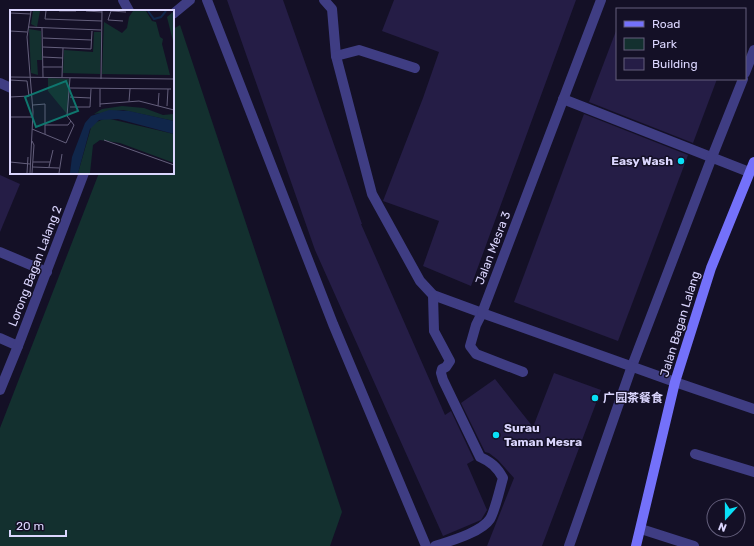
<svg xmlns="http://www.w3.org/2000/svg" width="754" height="546" font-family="Rubik,'Noto Sans SC',sans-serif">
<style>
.green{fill:#13302f}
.building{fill:#251d46}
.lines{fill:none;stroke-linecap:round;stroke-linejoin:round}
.service{stroke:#3f3d83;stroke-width:10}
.minor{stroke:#3f3d83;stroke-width:10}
.secondary{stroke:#7471fa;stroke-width:10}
.poi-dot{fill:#09e0f7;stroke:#141026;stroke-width:1.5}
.labels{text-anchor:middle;stroke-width:3;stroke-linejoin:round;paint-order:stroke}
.poi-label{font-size:12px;font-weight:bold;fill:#dbd6fe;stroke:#141026;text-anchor:start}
.street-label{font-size:12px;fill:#dbd6fe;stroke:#141026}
.inset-river{fill:none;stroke:#10264a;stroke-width:2}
.inset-road{fill:none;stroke:#645f7c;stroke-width:1}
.view{fill:#0f766e;fill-opacity:0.15;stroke:#0f766e;stroke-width:2}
.inset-edge{fill:none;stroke:#dbd6fe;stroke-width:2}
</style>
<rect width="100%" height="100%" fill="#141026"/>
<polygon class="green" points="180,25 342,512 330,546 0,546 0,428 99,173 173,173 173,29"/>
<g class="building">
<polygon points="227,0 283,0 362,224 361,224 445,415 451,411 474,460 467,464 487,510 481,520 443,536 315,250"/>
<polygon points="394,0 576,0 471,286 423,266 439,221 383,201 423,98 439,52 382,31"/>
<polygon points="616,31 617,32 617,79 717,79 693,143 589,102"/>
<polygon points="584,114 688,155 618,341 514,302"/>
<polygon points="0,175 20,184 0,232"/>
<polygon points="554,373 601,390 542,546 487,546 514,478 498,460 489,453 485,452 461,403 495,379 533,427"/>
</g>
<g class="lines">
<g class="service">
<polyline points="123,0 129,11"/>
<polyline points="207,0 333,324 426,546"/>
<polyline points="324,0 332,9 336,56 372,194 420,281 433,295 482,313 476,325 470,346 476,354 523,372"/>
<polyline points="336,56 359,50 415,68"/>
<polyline points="745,73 754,50"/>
<polyline points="563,99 749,172"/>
<path d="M433,295L434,331L450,361L446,367L442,369L441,373L443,380L480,457C491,462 497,467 503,478C500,488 495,511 490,519C482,532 450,541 435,546"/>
<polyline points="0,338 18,346"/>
<polyline points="675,382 754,409"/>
<polyline points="695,454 754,472"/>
<polyline points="569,546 632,366 712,157 743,79"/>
</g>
<g class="minor">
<polyline points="601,0 482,313 675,382"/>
<polyline points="173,14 190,0"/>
<polyline points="0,83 11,88"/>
<polyline points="0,252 47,272"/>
<polyline points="0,390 18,346 84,173"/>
<polyline points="641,529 694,546"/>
</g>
<polyline class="secondary" points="636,546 675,382 711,268 754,162"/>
</g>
<g class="poi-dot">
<circle cx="681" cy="161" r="4"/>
<circle cx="595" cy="398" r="4"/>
<circle cx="496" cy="435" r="4"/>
</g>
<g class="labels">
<g class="poi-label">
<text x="673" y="165" text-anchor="end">Easy Wash</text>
<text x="603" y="402">广园茶餐食</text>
<text x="504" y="432">Surau<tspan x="504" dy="14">Taman Mesra</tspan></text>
</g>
<g class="street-label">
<text transform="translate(493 248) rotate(-69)" y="4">Jalan Mesra 3</text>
<text transform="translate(35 266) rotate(-69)" y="4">Lorong Bagan Lalang 2</text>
<text transform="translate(680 324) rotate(-73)" y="4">Jalan Bagan Lalang</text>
</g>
</g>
<g transform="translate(10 10)">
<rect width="164" height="164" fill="#141026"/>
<path d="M23,1H30L27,17L21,14ZM123,1H136L142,11L146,12L150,27L153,29L152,34L160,65L92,64L94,12L112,23L117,18L119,7ZM164,1V35L157,7ZM19,19L31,21L32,50H27L28,65L21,63ZM84,22H91L90,64L53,63L54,40L83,42ZM38,68L59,69L57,104L38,81ZM112,96L134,98L153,105L164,104V111L113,100L84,104L92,99ZM96,108L164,124V153L110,133L90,130L83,135L80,163H68L82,114Z" fill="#13302f"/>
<path d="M99,100L119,101L164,111V124L108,109L89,110L80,119L68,163H60L62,147L75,113L81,106Z" fill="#10264a"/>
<path class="inset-river" d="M138,1L144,9L151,7L156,1"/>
<path class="inset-road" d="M36,1L35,9L92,11M49,1H66M76,1L92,2M101,1L98,10L113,11M101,1L116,2M0,3L21,4M18,17L91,20M32,18L33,67M0,21L17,22M33,28L81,30M33,37L81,39L82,21M33,47L53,48M33,57H52M0,67L164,69M52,67L53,38M91,69L92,1M0,70L17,71L19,86M60,78L161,79M0,87L19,86M60,87L81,88M119,91L120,79M90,94L129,91L164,100M23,95L35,94V124M148,96L149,83M157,96L158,79M60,97H80L81,79M90,97V79M0,107H23M35,115H58L61,111M22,119L56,133L64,115L57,106L60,68M94,130L164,155M22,131L24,135L22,163M0,152L20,154M23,152H40M23,157L49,158M39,157L43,140M17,163L18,147M20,163L23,102L17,27L21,1M49,163L52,144"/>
<path class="view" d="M56,71L68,101L26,117L15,87Z"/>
<rect width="164" height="164" class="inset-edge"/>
</g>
<rect x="616" y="8" width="130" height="72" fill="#141026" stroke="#645f7c"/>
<rect x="624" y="21" width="20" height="6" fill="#7471fa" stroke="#645f7c"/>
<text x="652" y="28" font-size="12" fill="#dbd6fe">Road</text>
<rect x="624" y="38" width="20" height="12" fill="#13302f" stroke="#645f7c"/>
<text x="652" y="48" font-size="12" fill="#dbd6fe">Park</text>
<rect x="624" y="58" width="20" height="12" fill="#251d46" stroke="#645f7c"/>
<text x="652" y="68" font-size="12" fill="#dbd6fe">Building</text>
<g transform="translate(726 518) rotate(201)"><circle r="19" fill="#141026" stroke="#645f7c"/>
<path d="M0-3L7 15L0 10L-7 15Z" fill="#09e0f7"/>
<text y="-6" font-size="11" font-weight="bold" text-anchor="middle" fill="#dbd6fe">N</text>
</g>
<path d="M10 530v6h56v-6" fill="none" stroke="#dbd6fe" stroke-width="2"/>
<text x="16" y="530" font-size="12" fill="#dbd6fe" stroke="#141026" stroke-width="3" paint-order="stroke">20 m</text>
</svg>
